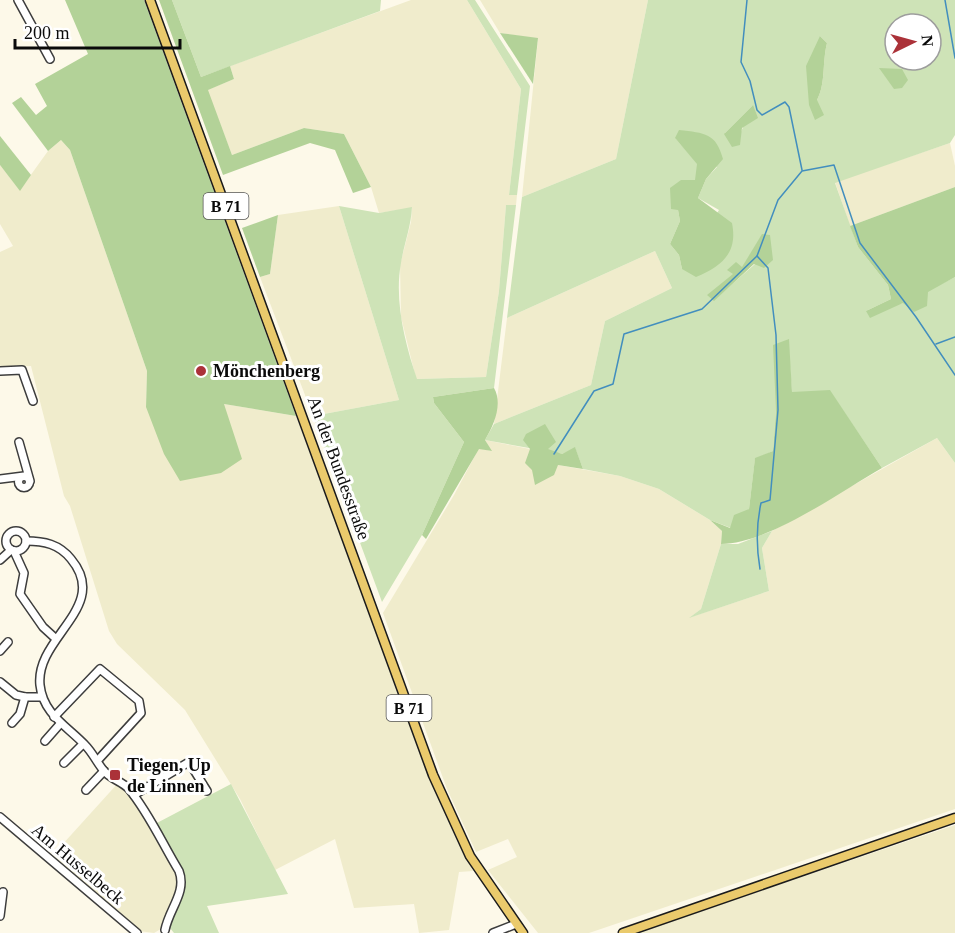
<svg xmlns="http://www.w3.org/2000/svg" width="955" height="933" font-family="Georgia,serif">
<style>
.farmland{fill:#f0eccc}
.green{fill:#cee3b7;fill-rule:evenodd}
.forest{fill:#b3d298}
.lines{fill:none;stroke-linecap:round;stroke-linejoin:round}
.stream{stroke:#428ebe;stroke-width:1.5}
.minor-casing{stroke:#3d3d3d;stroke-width:10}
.major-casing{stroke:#1b1b1b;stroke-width:11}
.minor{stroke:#fff;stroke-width:7}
.major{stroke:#eaca6c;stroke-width:8}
.poi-dot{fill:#ab3239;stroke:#fff;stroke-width:2}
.labels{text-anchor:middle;stroke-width:6;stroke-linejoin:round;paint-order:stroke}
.shield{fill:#fff;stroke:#545454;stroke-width:1.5}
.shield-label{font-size:16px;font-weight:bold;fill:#0a0a0a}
.poi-label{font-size:18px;font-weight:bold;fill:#0a0a0a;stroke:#fff;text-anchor:start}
.street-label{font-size:18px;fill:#0a0a0a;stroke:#fff}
</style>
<rect width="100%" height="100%" fill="#fdf9e9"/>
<g class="farmland">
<polygon points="411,0 467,0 521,89 509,195 517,195 516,205 506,205 499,291 486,377 416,379 401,317 400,265 411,222 412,208 379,213 371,187 344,134 304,128 232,155 207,90 234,79 230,66"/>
<polygon points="480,0 648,0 616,159 522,197 538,39 500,33"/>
<polygon points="61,140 70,150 147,371 146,407 224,404 296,416 440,802 473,871 459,872 449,930 419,933 414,904 354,908 335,839 275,870 240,799 185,710 117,644 109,631 70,506 64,496 31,366 0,367 0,252 13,246 0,224 0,165 20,190 48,151"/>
<polygon points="950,143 955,166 955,187 850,226 835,182"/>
<polygon points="339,206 399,400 313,416 260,277 270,274 278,215"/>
<polygon points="655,251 672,288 605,321 591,385 494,424 507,318"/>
<polygon points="937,438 955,463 955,809 589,933 538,933 488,870 517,857 508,839 476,852 447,789 383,613 454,495 479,448 491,451 485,440 530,449 558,465 620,476 659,489 710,520 722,531 721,544 701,609 691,617 769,591 762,548 772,531"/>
<polygon points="119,782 129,792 179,879 177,891 164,927 154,933 139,931 131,926 52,856"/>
<polygon points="955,825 955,933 637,933"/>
</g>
<g class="green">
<polygon points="172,0 381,0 380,11 201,77"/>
<polygon points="467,0 475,0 530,86 517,195 509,195 521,89"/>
<path d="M648,0H955V135L950,143L835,183L858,247L888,285L891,299L866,311L903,303L955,277V463L937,438L882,468L830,391L792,393L788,339L776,410L773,451L755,459L749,509L731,528L710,520L659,489L620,476L583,469L575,448L562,454L485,440L494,424L591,385L605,321L672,288L655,251L507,318L522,197L616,159ZM895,24H931V60H895ZM820,36L827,43C822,63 826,83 817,100ZM753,105L740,134L725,133ZM675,138L717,167L706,179L698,198L719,210L682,269L679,255L670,244L680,221L678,210L681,180H696L698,164ZM762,235L755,264L714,300L708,295L742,268Z"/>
<path d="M506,205H516L494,388L433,397L434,403L464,442L422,535L382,602L313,416L399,400L339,206L379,213L412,207C411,227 404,244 401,263C394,300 405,344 417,379L486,377L499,291Z"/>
<polygon points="772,531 762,548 769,591 689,618 701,609 721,544 738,544"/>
<path d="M231,784L288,894L207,906L219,933H174L170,928C171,914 178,905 183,892C191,871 165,842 155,824Z"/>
</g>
<g class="forest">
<polygon points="65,0 144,0 296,416 224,404 242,459 221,473 180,481 164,454 146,407 147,371 70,150 61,140 48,151 12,103 21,97 36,115 47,106 35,84 88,54"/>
<polygon points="159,0 172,0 201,77 230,66 234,79 208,90 232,155 304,128 344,134 371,187 353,193 335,150 310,143 223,175"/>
<polygon points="500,33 538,38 533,84"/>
<path d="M820,36L827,43C822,63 826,83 817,100L824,115L815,120L809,105L806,66Z"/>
<polygon points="879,68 902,69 908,80 902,88 894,89"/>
<polygon points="753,105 758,118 742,128 740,145 732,147 724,134"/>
<path d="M679,130C705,133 716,133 723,159L706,179L698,198L732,223C738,253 722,266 696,277L682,269L679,255L670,244L680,221L678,210L671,209L670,188L681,180H695L697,164L675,138Z"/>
<polygon points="0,136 31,175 20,191 0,165"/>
<polygon points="955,187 955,277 928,292 927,306 914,312 903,303 870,318 866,311 891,299 888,285 858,247 850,226"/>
<polygon points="278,215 270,274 260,277 242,228"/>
<polygon points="762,234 770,235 773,260 764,268 754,264 714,301 707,295 733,274 727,270 736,262 742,267"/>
<path d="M789,339L792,392L830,390L882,468C840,492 768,544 721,544L722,531L710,520L730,528L734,515L749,509L755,458L773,451L776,410L773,345Z"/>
<path d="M494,388C503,404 494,425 485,440L492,451L479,449L426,539L422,535L464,442L434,403L433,397Z"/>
<polygon points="545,424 556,442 548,449 562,454 575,447 583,469 558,465 554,475 535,485 532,470 525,463 530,449 523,440 526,434"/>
</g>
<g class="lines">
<g class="stream">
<polyline points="747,0 741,62 750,81 757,110 762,115 785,102 789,107 802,170"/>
<polyline points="945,0 955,58"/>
<path d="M757,256L768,268L776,335L778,410L770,500L761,503C756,526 756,546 760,569"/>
<polyline points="936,344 955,337"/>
<polyline points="554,454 594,391 613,384 624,334 702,309 757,256 778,200 802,171 834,165 860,243 916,317 955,375"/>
</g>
<g class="minor-casing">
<g id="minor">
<polyline points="18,0 50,59"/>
<polyline points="0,371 22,370 33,401"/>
<polyline points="19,442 30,481"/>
<circle cx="24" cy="482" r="5.5"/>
<polyline points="0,479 24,476"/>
<circle cx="16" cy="541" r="10"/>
<path d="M26,541C44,541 59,544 71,559C111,607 35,637 40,685C43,714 67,726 85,745C93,753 97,763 104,771C110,779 122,781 129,789C149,813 163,845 179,871C187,892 169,909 165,930"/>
<polyline points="14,551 24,573 20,594 43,627 55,638"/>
<polyline points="0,560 11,550"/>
<polyline points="0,651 8,642"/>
<polyline points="0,682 16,695 25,697"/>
<polyline points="54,717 100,669 139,701 141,713 98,760"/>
<polyline points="12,723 20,714 25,697 42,697"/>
<polyline points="45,741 60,724"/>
<polyline points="64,763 83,744"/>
<polyline points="86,790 104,771"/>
<polyline points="134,795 189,762 207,791"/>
<polyline points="0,817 137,933"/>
<polyline points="0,916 3,892"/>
<polyline points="493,933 516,924"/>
</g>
</g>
<g class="major-casing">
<g id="major">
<polyline points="150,0 433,775 470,856 523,933"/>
<polyline points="623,933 955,818"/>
</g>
</g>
<use href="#minor" class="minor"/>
<use href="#major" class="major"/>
</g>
<g class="poi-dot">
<circle cx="201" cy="371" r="6"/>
<rect x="109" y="769" width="12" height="12" rx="3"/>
</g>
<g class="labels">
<g class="shield">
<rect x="203.5" y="193" width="45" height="26" rx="4.5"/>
<rect x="386.5" y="695" width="45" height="26" rx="4.5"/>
</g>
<g class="shield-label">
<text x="226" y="212">B 71</text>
<text x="409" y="714">B 71</text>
</g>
<g class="poi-label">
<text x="213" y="377">Mönchenberg</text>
<text x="127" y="771">Tiegen, Up<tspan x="127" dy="21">de Linnen</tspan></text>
</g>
<g class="street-label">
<text transform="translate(339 468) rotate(70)" y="6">An der Bundesstraße</text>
<text transform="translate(78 864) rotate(40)" y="6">Am Husselbeck</text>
</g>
</g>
<g transform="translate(913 42) rotate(85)"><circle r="28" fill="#ffffff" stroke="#9d9d9d" stroke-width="1.5"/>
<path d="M0-4.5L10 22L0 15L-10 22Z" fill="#ab3239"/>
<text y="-9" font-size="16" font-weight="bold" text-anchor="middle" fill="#0a0a0a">N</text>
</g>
<path d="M15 39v9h165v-9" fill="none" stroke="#0a0a0a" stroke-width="3"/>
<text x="24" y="39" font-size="18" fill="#0a0a0a" stroke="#ffffff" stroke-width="4.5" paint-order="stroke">200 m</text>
</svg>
